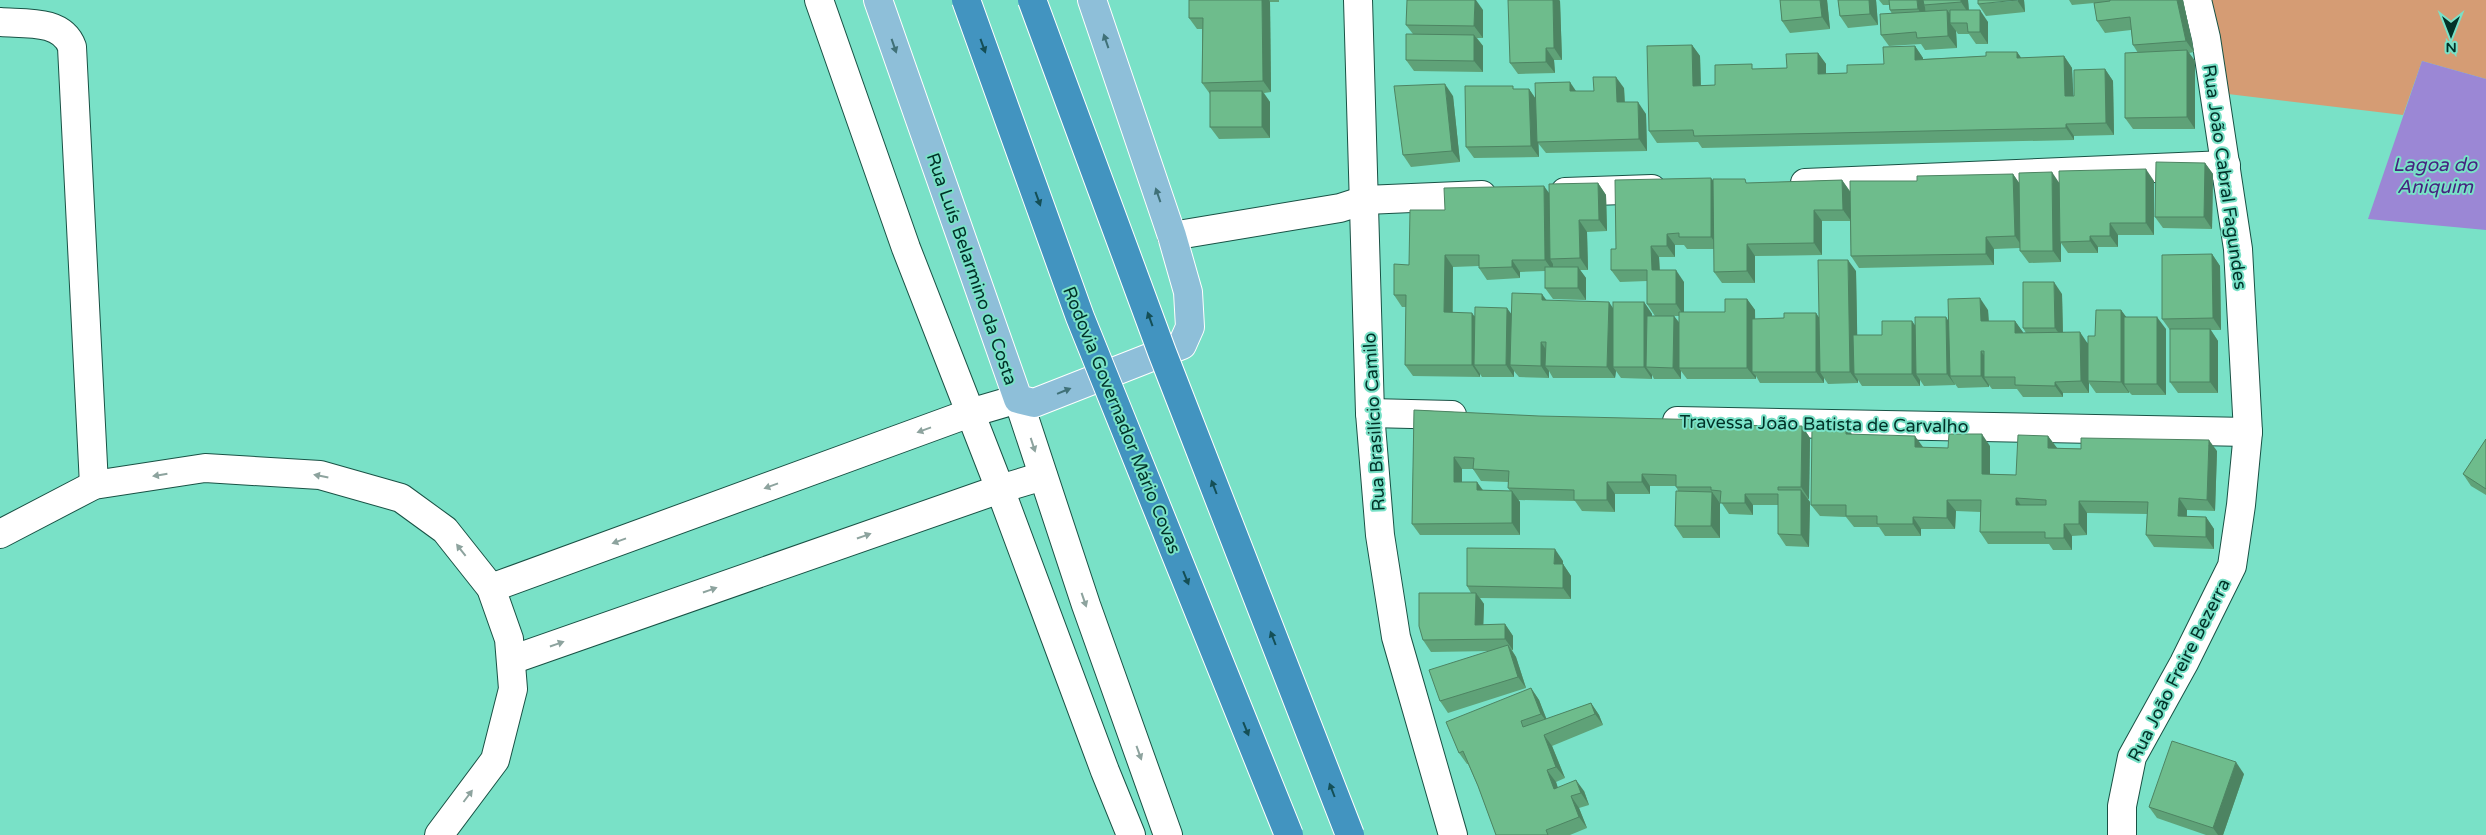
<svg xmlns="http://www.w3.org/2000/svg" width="2486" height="835" font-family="'Varela Round',sans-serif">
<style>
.green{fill:#d59c74}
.water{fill:#9b87d5}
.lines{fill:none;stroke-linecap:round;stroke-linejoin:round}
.minor-casing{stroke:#195245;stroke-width:30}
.major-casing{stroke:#fff;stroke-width:30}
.minor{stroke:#fff;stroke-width:28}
.major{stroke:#8ebfd9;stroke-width:28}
.highway-bridge-casing{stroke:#fff;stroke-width:30;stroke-linecap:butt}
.highway-bridge{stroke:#4294c0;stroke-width:28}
.wall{fill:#5fa278;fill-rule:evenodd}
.shaded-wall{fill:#4d8462}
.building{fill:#6ebc8c;stroke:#4d8462;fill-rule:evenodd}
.oneway{fill:#407178}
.oneway2{fill:#144f56}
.oneway3{fill:#8da39e}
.labels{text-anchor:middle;stroke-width:4;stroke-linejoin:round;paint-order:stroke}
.street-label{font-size:18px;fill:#013228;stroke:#79e1c7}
.water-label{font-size:19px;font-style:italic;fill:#46237f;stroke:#79e1c7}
</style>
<rect width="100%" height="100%" fill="#79e1c7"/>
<polygon class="green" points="2208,0 2486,0 2486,79 2422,61 2403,115 2228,94"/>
<polygon class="water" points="2422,61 2486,79 2486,230 2368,219"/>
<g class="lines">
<g class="minor-casing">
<g id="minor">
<polyline points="819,0 906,248 1000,489 1105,771 1131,835"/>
<polyline points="1358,0 1370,413 1380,535 1396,637 1453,835"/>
<path d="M0,22C24,24 62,19 72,47L94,485"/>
<polyline points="1805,183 2226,165"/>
<polyline points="1565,192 1652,189"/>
<polyline points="1172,236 1340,208 1365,200 1482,195"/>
<polyline points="1370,413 1452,415"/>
<polyline points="1677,421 2248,432"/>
<polyline points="0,534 94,485 205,468 320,475 401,498 445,530 491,588 509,639 513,689 495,760 439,835"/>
<polyline points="491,588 970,413 1018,399 1086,605 1168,835"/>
<polyline points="511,660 1000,489 1043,476"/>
<polyline points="2122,835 2122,806 2132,757 2184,663 2232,566 2241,505 2248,432 2238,249 2206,38 2197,0"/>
</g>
</g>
<g class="major-casing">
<polyline id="major" points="878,0 1018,399 1034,403 1182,345 1190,327 1188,292 1172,236 1092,0"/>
</g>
<use href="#minor" class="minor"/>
<use href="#major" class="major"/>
<g class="highway-bridge-casing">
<g id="highway-bridge">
<polyline points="966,0 1080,317 1289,835"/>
<polyline points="1032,0 1162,352 1350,835"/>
</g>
</g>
<use href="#highway-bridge" class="highway-bridge"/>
</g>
<g class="wall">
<polygon points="1189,0 1279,0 1279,2 1270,2 1271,92 1264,93 1270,102 1270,138 1219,139 1210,127 1210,94 1202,83 1202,29 1197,29 1189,18"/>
<polygon points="1553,0 1559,0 1560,1 1562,60 1554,60 1555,73 1518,74 1510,63"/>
<polygon points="1780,0 1827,0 1830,29 1790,33 1782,21"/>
<polygon points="1838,0 1876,0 1878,25 1848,28 1840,16"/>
<polygon points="1879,0 1968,0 1969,10 1988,22 1988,44 1976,44 1969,34 1958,34 1956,31 1957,48 1925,50 1921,44 1889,46 1881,35 1892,14 1890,10 1889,5 1883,5"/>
<polygon points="2024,0 2025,12 1986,16 1978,4"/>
<polygon points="2069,0 2183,0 2194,52 2189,53 2195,61 2195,129 2133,129 2125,118 2138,53 2133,45 2131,30 2105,33 2097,21 2094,3 2072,5"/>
<polygon points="1483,10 1483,38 1477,38 1483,46 1483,72 1414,71 1406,60 1413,34 1406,25"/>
<polygon points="1692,45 1700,56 1701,85 1715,85 1756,69 1787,68 1818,53 1826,64 1826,74 1847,73 1884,64 1915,46 1923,58 1923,59 1986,56 2017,52 2021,58 2064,56 2072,68 2073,96 2074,96 2105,69 2113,81 2114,135 2074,136 2074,140 1702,148 1698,142 1657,143 1649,131"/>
<polygon points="1624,88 1625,102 1646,114 1647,151 1546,153 1538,143 1539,157 1474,158 1466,147 1515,89 1529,89 1536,99 1576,91 1594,91"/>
<polygon points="1453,96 1460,162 1411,167 1403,155"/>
<polygon points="2205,163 2213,174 2212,229 2163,228 2155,217"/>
<path d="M2013,174L2020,184L2154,181V235H2118V247H2098V253H2068L2061,243V262L2029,263L2020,251V248L1994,249V265L1859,268L1851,256L1850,221H1822V255L1755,256V283H1722L1714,272V249H1687L1684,245H1675V257H1659L1660,270L1684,282V312H1725L1747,299L1755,310V319L1784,318L1816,313L1819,318L1856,271L1857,335H1882L1915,325L1949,321L1988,310L1989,321H2015L2023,333H2026L2023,328L2062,294L2063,332L2088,343L2121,310L2126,317L2166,329V395H2132L2129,392V393H2096L2089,383V393H2063V397H2023L2017,389H1992L1989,385V387L1958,388L1955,384V385L1924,386L1920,380V386H1862L1858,380V383L1828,384L1824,378V383H1760L1756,376V379H1687L1681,371V379H1654L1652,375V379L1621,378L1616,371L1615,378H1553L1549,371V378L1519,377L1514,371V377H1482L1480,374V377L1413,376L1405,365L1406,307H1402L1394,295L1409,265L1445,210L1549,193L1598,183L1606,195L1607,231L1587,232L1588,270H1580L1586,278V300L1553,299L1545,288V271L1520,272V278L1487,280L1479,268V266L1453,267V313L1475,316L1512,314L1547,300L1613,308L1644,302L1652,314V316H1655L1647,304V281L1620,282L1611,270L1616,249L1713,180L1748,183L1842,180L1850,191L1917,181ZM1674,316H1679V322Z"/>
<polygon points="2212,254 2220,266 2221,330 2211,330 2218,341 2218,393 2178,393 2170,382 2170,330 2162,319"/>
<path d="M1414,410L1717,425L1802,426L1810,438L1809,499H1808L1810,502L1809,547L1786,546L1778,534V505H1753V515L1729,514L1721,502H1719L1717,499L1720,503V538H1683L1675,526L1678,491L1676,486H1650V494H1615V512L1582,511L1575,501L1518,500L1520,502V535H1420L1412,524ZM1462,469H1473L1481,481L1508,482V488L1510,491L1483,490L1477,482H1462Z"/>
<polygon points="1846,426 1852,435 1923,447 1948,448 1990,446 1990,474 2016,475 2048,436 2057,448 2217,451 2215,511 2187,510 2187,517 2206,517 2214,529 2214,549 2154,547 2146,535 2147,514 2087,513 2087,535 2072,536 2072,550 2053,550 2049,544 1988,544 1980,532 1981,512 1956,511 1955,529 1921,529 1921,536 1885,536 1879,527 1854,527 1846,517 1820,516 1811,505"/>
<polygon points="2486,439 2486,495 2471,486 2463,474"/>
<polygon points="1563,561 1563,564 1571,576 1571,599 1480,598 1484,604 1483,625 1505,624 1513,636 1513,650 1512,650 1516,657 1526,688 1448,713 1440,701 1492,651 1431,652 1423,640 1471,593 1467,586"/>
<polygon points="1531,688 1539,700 1546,719 1591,703 1599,715 1603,725 1552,746 1565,778 1556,782 1558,788 1584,791 1589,805 1579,808 1587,828 1570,835 1496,835 1478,786 1468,764 1467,764 1459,753"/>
<polygon points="2244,774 2223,835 2206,835 2157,818 2149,807"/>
</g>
<g class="shaded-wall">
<polygon points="1262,0 1269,0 1270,2 1271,92 1263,81"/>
<polygon points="1475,0 1476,0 1483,10 1483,38 1474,26"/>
<polygon points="1553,0 1559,0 1560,1 1562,60 1554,48"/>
<polygon points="1820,0 1827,0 1830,29 1822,17"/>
<polygon points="1869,0 1876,0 1878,25 1870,14"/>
<polygon points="1917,0 1924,0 1924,5 1925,7 1926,20 1918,9"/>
<polygon points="1961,0 1968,0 1969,14 1961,2"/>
<polygon points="2017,0 2024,0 2025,12"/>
<polygon points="2177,0 2183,0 2194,52 2186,41"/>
<polygon points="1947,10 1956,22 1950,23 1956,31 1957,48 1948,36"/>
<polygon points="1980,10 1988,22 1988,44 1980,32"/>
<polygon points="1474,35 1483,46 1483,72 1474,61"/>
<polygon points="1692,45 1700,56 1701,97 1693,86"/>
<polygon points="1915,46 1923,58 1923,71 1915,60"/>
<polygon points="1546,48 1554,60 1555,73 1546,62"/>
<polygon points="2187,50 2195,61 2195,129 2187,117"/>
<polygon points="2017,52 2025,63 2017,58"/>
<polygon points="1818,53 1826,64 1826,86 1818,74"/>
<polygon points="2064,56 2072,68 2074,108 2065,96"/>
<polygon points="2105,69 2113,81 2114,135 2106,123"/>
<polygon points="1616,77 1624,88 1625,114 1617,102"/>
<polygon points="1570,82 1578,94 1570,91"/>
<polygon points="1445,84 1453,96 1460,162 1452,151"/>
<polygon points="1529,89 1537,101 1539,157 1531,146"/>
<polygon points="1262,91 1270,102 1270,138 1262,127"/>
<polygon points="1638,102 1646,114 1647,151 1639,139"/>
<polygon points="2066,124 2074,136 2074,140 2066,128"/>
<polygon points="2205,163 2213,174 2212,229 2204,217"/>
<polygon points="2146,169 2154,181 2154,235 2146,223"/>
<polygon points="2052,172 2060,184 2060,242 2061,243 2061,262 2053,251"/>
<polygon points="2013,174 2021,186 2023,248 2015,236"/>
<polygon points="1711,178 1719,189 1720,249 1711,237"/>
<polygon points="1842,180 1850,192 1851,221 1843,210"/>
<polygon points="1598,183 1606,195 1607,231 1599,220"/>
<polygon points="1544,186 1552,197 1550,259 1553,264 1553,271 1545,260"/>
<polygon points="1814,210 1822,221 1822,255 1814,243"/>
<polygon points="1579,220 1587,232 1588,270 1580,258"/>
<polygon points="2110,223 2118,235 2118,247 2110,236"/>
<polygon points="1667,234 1675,245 1675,257 1667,246"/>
<polygon points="2090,236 2098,247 2098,253 2090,241"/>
<polygon points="1986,237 1994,249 1994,265 1986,254"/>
<polygon points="1747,244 1755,256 1755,283 1747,271"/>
<polygon points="1651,246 1659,257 1660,281 1652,270"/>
<polygon points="2212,254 2220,266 2221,330 2213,318"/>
<polygon points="1445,255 1453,267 1452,324 1444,312"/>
<polygon points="1512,260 1520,272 1520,278 1512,267"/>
<polygon points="1848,260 1856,271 1858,374 1854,374 1858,380 1858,383 1850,372"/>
<polygon points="1578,267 1586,278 1586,300 1578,288"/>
<polygon points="1676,270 1684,282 1684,316 1676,304"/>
<polygon points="2054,282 2062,294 2063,339 2055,328"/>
<polygon points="1542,294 1550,305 1542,300"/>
<polygon points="1980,298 1988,310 1989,332 1981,321"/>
<polygon points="1747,299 1755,310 1756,372 1752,372 1756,376 1756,379 1747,368"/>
<polygon points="1609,302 1617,314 1613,367 1616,371 1615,378 1607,367"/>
<polygon points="1644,302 1652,314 1652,367 1646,367 1652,375 1652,379 1644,367"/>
<polygon points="1507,308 1515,319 1510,365 1514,371 1514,377 1506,365"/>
<polygon points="2121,310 2130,322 2124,384 2129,392 2129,393 2121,382"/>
<polygon points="1472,313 1480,324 1474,365 1480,374 1480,377 1472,365"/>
<polygon points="1816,313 1824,325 1820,372 1824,378 1824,383 1816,372"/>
<polygon points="1674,316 1682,327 1679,368 1681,371 1681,379 1673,368"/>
<polygon points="1946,317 1954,329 1950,376 1955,385 1947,374"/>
<polygon points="2157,317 2166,329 2166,395 2157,384"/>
<polygon points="1912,321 1920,332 1916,374 1920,380 1920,386 1912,374"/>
<polygon points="2015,321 2023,332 2023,345 2015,333"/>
<polygon points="2210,329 2218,341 2218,393 2210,382"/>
<polygon points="2080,332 2088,344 2088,381 2089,383 2089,393 2081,381"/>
<polygon points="1541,342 1549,354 1545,366 1549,371 1549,378 1541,366"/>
<polygon points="1981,351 1989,363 1984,377 1989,385 1989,387 1981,376"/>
<polygon points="2055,382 2063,393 2063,397 2055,386"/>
<polygon points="1802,426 1810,438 1809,499 1801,487"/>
<polygon points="1846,426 1854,437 1846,434"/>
<polygon points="1982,434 1990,446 1990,486 1982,474"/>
<polygon points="1915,436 1923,447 1915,447"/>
<polygon points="2048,436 2057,448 2056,460 2048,448"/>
<polygon points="2209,440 2217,451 2215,511 2207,500"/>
<polygon points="1454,457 1462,469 1462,494 1454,482"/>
<polygon points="1642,474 1650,486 1650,494 1642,482"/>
<polygon points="1477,482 1485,494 1477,490"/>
<polygon points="1607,482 1615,494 1615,512 1607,500"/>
<polygon points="1801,490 1810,502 1809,547 1801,535"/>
<polygon points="1512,491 1520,502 1520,535 1512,523"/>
<polygon points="1712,492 1720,503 1720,538 1711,526"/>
<polygon points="1745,494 1753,505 1753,515 1745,503"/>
<polygon points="2016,498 2024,510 2016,505"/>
<polygon points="2179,498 2187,510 2186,528 2178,516"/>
<polygon points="1947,500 1956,511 1955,529 1947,518"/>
<polygon points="2079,501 2087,513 2087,535 2079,524"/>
<polygon points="1913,517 1921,529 1921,536 1913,524"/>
<polygon points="2206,517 2214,529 2214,549 2206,537"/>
<polygon points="2064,524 2072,536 2072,550 2064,538"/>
<polygon points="1555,549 1563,561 1562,576 1554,564"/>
<polygon points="1563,564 1571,576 1571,599 1563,588"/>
<polygon points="1476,593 1484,604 1483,636 1475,625"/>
<polygon points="1505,624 1513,636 1513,650 1505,639"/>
<polygon points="1508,645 1516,657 1526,688 1518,677"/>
<polygon points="1531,688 1539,700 1549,725 1541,714"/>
<polygon points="1591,703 1599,715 1603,725 1595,714"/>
<polygon points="1544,735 1552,746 1565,778 1556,767"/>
<polygon points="2236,762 2244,774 2223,835 2218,835 2213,828"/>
<polygon points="1547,770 1556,782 1562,801 1554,789"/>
<polygon points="1576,780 1584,791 1589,805 1581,793"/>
<polygon points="1571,796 1579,808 1587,828 1579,817"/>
</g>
<g class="building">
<polygon points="1189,0 1262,0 1263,81 1202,83 1203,18 1189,18"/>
<polygon points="1407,0 1475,0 1474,26 1406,25"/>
<polygon points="1508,0 1553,0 1554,48 1546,48 1546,62 1510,63"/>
<polygon points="1780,0 1820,0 1822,17 1782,21"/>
<polygon points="1838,0 1869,0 1870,14 1840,16"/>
<polygon points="1889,0 1917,0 1918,9 1890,10"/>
<polygon points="1923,0 1961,0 1961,2 1924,5"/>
<polygon points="1978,0 2017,0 1978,4"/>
<polygon points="2110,0 2177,0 2186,41 2133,45 2130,17 2097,21 2094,3 2110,1"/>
<polygon points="1947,10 1948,36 1917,38 1916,32 1881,35 1880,14"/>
<polygon points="1950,10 1980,10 1980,32 1968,32 1967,23 1950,23"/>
<polygon points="1406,34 1474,35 1474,61 1406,60"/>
<polygon points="1692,45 1693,86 1715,85 1715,65 1752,64 1752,69 1787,68 1786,54 1818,53 1818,74 1847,73 1847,65 1884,64 1883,47 1915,46 1915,60 1986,56 1986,52 2017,52 2017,58 2064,56 2065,96 2074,96 2074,70 2105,69 2106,123 2066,124 2066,128 1694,136 1693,130 1649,131 1647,46"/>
<polygon points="2187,50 2187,117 2125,118 2125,53"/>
<polygon points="1593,77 1616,77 1617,102 1638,102 1639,139 1537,142 1535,83 1570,82 1570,91 1594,91"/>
<polygon points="1445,84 1452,151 1403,155 1394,86"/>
<polygon points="1465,86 1513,86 1513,89 1529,89 1531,146 1466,147"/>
<rect x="1210" y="91" width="52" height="36"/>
<polygon points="2156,162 2205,163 2204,217 2155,217"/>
<polygon points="2146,169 2146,223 2110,223 2110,236 2090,236 2090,241 2060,242 2059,171"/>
<polygon points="2052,172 2053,251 2020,251 2019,173"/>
<polygon points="2013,174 2015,236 1986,237 1986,254 1851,256 1850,181 1917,181 1917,176"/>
<polygon points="1711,178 1711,237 1679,237 1679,233 1667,234 1667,246 1651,246 1652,270 1676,270 1676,304 1647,304 1647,270 1611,270 1611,249 1616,249 1615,180"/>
<polygon points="1713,179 1745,179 1746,183 1842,180 1843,210 1814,210 1814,243 1747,244 1747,271 1714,272"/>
<polygon points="1598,183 1599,220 1579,220 1580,258 1550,259 1549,184"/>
<polygon points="1544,186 1545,260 1512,260 1512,267 1479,268 1479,255 1445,255 1444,312 1472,313 1472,365 1405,365 1406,295 1394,295 1394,264 1409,265 1410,210 1445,210 1444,188"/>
<polygon points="2212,254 2213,318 2162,319 2162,255"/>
<polygon points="1818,260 1848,260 1850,372 1820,372"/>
<rect x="1545" y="267" width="33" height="21"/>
<polygon points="2023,282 2054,282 2055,328 2023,328"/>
<polygon points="1512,293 1542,294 1542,300 1609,302 1607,367 1545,366 1546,342 1541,342 1541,366 1510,365"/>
<polygon points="1980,298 1981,321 2015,321 2015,333 2080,332 2081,381 2055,382 2055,386 2015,385 2015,377 1984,377 1984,351 1981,351 1981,376 1950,376 1948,299"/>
<polygon points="1725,299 1747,299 1747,368 1679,368 1679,312 1725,312"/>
<rect x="1613" y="302" width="31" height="65"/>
<polygon points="1475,307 1507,308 1506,365 1474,365"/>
<polygon points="2096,310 2121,310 2121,382 2088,381 2088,336 2095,336"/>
<polygon points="1784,313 1816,313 1816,372 1752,372 1752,319 1784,318"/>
<polygon points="1647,316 1674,316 1673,368 1646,367"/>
<polygon points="1915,317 1946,317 1947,374 1916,374"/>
<rect x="2124" y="317" width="33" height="67"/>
<polygon points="1882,321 1912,321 1912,374 1854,374 1853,335 1882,335"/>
<rect x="2170" y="329" width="40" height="53"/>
<polygon points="1414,410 1539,416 1713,420 1713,425 1802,426 1801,487 1778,487 1778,490 1801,490 1801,535 1778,534 1778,494 1745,494 1745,503 1720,503 1721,491 1711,490 1711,487 1676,487 1676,475 1642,474 1642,482 1607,482 1607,500 1574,500 1574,490 1508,488 1509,471 1473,469 1474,458 1454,457 1454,482 1477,482 1477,490 1512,491 1512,523 1412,524"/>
<path d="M1812,426H1846V434L1915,436V447L1948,448L1949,434H1982V474L2016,475L2018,435L2048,436V448L2081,449V438L2209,440L2207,500L2179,498L2178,516L2206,517V537L2146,535L2148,502L2079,501V524H2064V538H2045V532H1980L1981,500H1947V518L1913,517V524H1877V516H1846V505H1811ZM2016,498L2046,500V505H2016Z"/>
<polygon points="2486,439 2486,489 2463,474"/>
<polygon points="1676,491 1712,492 1711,526 1675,526"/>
<polygon points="1467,548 1555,549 1554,564 1563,564 1563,588 1467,586"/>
<polygon points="1419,593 1476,593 1475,625 1505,624 1505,639 1423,640 1419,626"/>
<polygon points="1508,645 1518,677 1440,701 1429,670"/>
<polygon points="1531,688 1541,714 1521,721 1523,727 1591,703 1595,714 1544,735 1556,767 1547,770 1554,789 1576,780 1581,793 1571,796 1579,817 1546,830 1548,835 1496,835 1478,786 1463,751 1459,753 1446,722"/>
<polygon points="2172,741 2236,762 2213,828 2149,807"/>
</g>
<defs><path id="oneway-solid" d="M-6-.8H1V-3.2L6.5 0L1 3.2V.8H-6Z" transform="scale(1.25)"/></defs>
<g class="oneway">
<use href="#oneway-solid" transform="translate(1106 41) rotate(-109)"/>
<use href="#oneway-solid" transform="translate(894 46) rotate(71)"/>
<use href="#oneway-solid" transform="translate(1158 195) rotate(-109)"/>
<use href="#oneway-solid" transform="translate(1064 391) rotate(-22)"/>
</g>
<g class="oneway2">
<use href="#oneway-solid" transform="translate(983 46) rotate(70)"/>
<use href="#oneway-solid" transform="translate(1038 199) rotate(70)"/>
<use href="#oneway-solid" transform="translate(1150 319) rotate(-110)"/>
<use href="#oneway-solid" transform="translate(1214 487) rotate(-111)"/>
<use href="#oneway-solid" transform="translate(1186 578) rotate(68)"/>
<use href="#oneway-solid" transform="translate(1273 638) rotate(-111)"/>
<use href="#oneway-solid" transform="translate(1246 729) rotate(68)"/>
<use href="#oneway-solid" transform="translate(1332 790) rotate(-111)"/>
</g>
<g class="oneway3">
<use href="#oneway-solid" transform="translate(924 430) rotate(160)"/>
<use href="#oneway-solid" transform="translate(1033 445) rotate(72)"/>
<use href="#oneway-solid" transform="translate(160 475) rotate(171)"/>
<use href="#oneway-solid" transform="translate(321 476) rotate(-169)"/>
<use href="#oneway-solid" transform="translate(771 486) rotate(160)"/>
<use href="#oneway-solid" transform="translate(864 536) rotate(-19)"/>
<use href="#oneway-solid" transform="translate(619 541) rotate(160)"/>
<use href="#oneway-solid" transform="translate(461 550) rotate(-128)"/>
<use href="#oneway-solid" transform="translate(710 590) rotate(-19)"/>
<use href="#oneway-solid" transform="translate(1084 600) rotate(71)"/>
<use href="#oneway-solid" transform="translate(557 644) rotate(-19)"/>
<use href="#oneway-solid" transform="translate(1139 753) rotate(70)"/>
<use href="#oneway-solid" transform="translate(468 796) rotate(-53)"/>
</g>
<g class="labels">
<g class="street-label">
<text transform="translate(2225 177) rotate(82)" y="6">Rua João Cabral Fagundes</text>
<text transform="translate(972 269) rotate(71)" y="6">Rua Luís Belarmino da Costa</text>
<text transform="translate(1122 420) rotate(68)" y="6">Rodovia Governador Mário Covas</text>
<text transform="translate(1374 422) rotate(-93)" y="6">Rua Brasilício Camilo</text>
<text transform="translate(1824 424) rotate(1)" y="6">Travessa João Batista de Carvalho</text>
<text transform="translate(2179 670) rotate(-63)" y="6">Rua João Freire Bezerra</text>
</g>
<g class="water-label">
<text x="2435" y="171">Lagoa do<tspan x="2435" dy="22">Aniquim</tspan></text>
</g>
</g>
<g transform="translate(2451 35) rotate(180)" stroke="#79e1c7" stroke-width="4" paint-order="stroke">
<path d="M0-4L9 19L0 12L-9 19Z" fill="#013228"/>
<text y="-8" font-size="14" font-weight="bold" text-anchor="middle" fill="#013228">N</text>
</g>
</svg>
